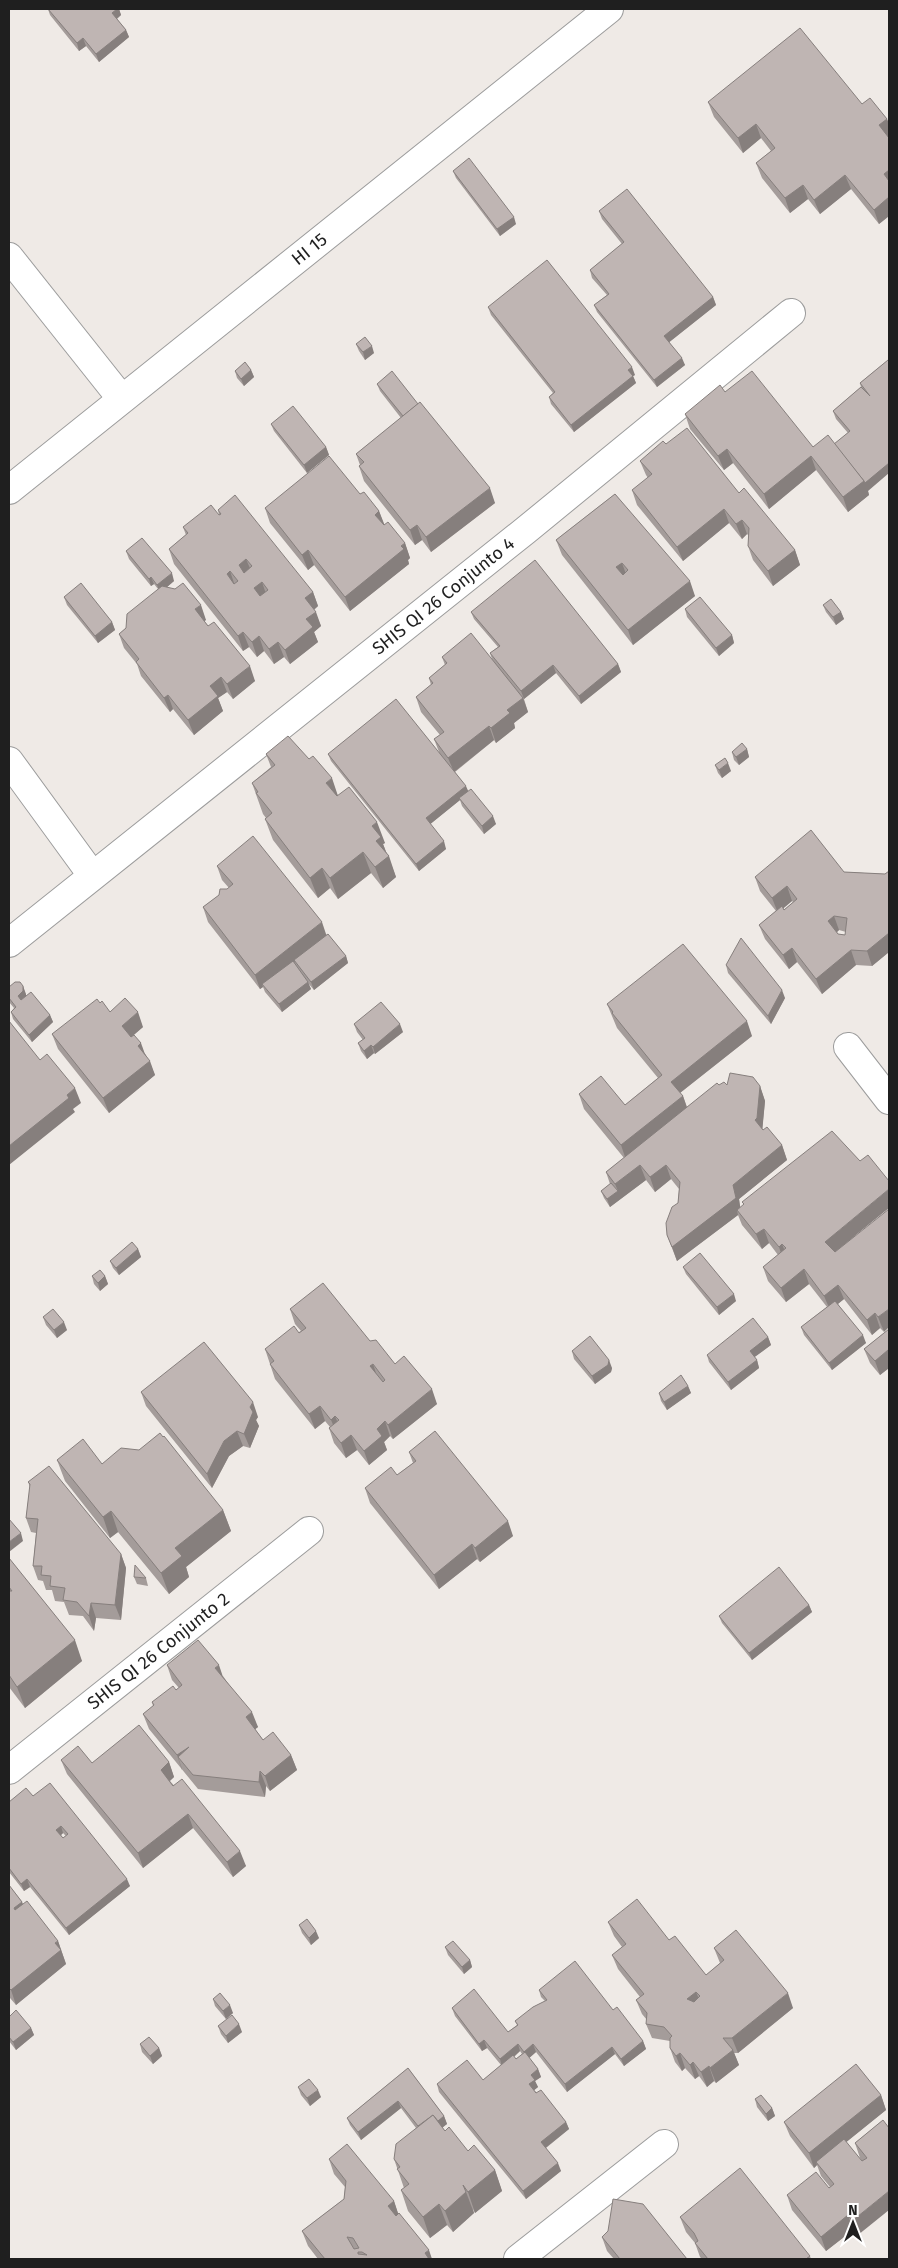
<svg xmlns="http://www.w3.org/2000/svg" width="898" height="2268" font-family="'Fira Sans',sans-serif">
<style>
.lines{fill:none;stroke-linecap:round;stroke-linejoin:round}
.minor-casing{stroke:#9c9c9c;stroke-width:30}
.minor{stroke:#fff;stroke-width:28}
.wall{fill:#a49c9a;fill-rule:evenodd}
.shaded-wall{fill:#867f7d}
.building{fill:#bfb5b3;stroke:#867f7d;fill-rule:evenodd}
.labels{text-anchor:middle;stroke-width:4.5;stroke-linejoin:round;paint-order:stroke}
.street-label{font-size:18px;fill:#1f1f1f;stroke:#fff}
</style>
<rect width="100%" height="100%" fill="#efeae6"/>
<g class="lines">
<g class="minor-casing">
<g id="minor">
<polyline points="9,257 121,398"/>
<path id="s1" d="M9,490L609,9"/>
<polyline points="9,761 92,875"/>
<path id="s2" d="M9,943L526,530L791,313"/>
<polyline points="848,1047 889,1100"/>
<path id="s3" d="M9,1770L309,1531"/>
<polyline points="518,2259 664,2144"/>
</g>
</g>
<use href="#minor" class="minor"/>
</g>
<g class="wall">
<polygon points="48,9 119,9 121,15 117,19 126,30 129,37 99,62 86,46 79,51 50,15"/>
<polygon points="708,102 862,104 887,119 889,124 889,216 879,224 851,189 820,214 808,199 790,213 762,178 756,163 771,151 761,138 743,153 714,117"/>
<polygon points="453,171 516,224 500,236 456,178"/>
<polygon points="599,211 713,297 716,305 669,342 685,365 657,387 597,312 594,305 607,295 592,278 590,270 622,244 602,219"/>
<polygon points="488,307 635,375 633,376 636,383 574,432 551,404 549,397 553,393 491,315"/>
<polygon points="356,344 374,353 365,360 359,351"/>
<polygon points="888,360 868,491 869,495 848,512 816,470 769,509 733,463 724,470 690,429 685,414 725,392 813,447 834,444 848,433 836,419 833,411 861,387 860,383"/>
<polygon points="251,370 254,377 244,386 237,378 235,371"/>
<polygon points="377,384 495,503 431,552 422,540 415,545 364,481 359,466 360,465 356,454 401,418 380,391"/>
<polygon points="271,424 326,447 329,455 307,473 274,431"/>
<polygon points="666,444 739,493 795,550 800,565 773,586 753,560 748,546 749,536 747,534 742,539 729,523 683,561 637,505 632,490 648,478 646,475 640,461"/>
<polygon points="360,494 379,511 384,525 405,543 410,558 408,560 409,564 350,611 314,565 308,570 270,523 265,508"/>
<polygon points="615,494 695,596 633,645 562,555 556,540"/>
<polygon points="218,510 313,592 318,606 314,610 321,626 314,632 318,642 290,664 284,657 274,664 264,651 257,657 249,647 243,651 174,564 169,549 186,535 183,527 219,515"/>
<polygon points="126,551 174,581 167,587 206,620 204,621 255,681 233,699 227,692 218,698 223,711 194,735 173,709 170,712 141,676 137,664 124,648 119,634 126,628 158,589 154,584 151,586 129,559"/>
<polygon points="64,597 112,622 115,630 98,643 67,605"/>
<polygon points="823,605 841,612 844,619 836,625 826,612"/>
<polygon points="685,609 732,635 734,643 719,656 687,617"/>
<polygon points="471,612 618,664 621,672 581,704 556,673 524,699 528,712 514,723 515,728 496,743 494,740 455,772 468,791 496,824 484,834 462,806 460,800 430,824 446,849 419,871 331,761 328,754 439,752 434,739 440,735 421,712 416,697 431,685 429,678 445,665 442,657 492,659 490,653 498,647 474,619"/>
<polygon points="747,749 749,757 739,765 734,760 732,752"/>
<polygon points="266,754 338,795 385,843 383,844 396,877 383,888 371,873 338,899 330,888 318,898 273,840 265,819 266,818 263,814 252,783 271,767"/>
<polygon points="715,765 731,771 722,778 718,773"/>
<polygon points="217,866 327,935 346,956 348,963 314,990 308,983 311,989 282,1012 265,992 263,987 260,989 208,922 203,907 229,888 222,880"/>
<path d="M889,871V952L872,966L856,965L822,994L797,962L789,969L765,939L759,925L776,911L760,891L755,877L844,872L885,874ZM792,901L793,902L784,910L783,908ZM839,930L846,932L845,935L838,934L837,932Z"/>
<polygon points="726,965 785,998 771,1024 728,973"/>
<polygon points="23,986 26,996 50,1015 53,1022 32,1042 13,1019 11,1012 14,1008 9,1002 9,987"/>
<polygon points="100,1003 110,1012 143,1027 132,1036 146,1055 155,1075 109,1113 58,1049 52,1034"/>
<polygon points="607,1004 752,1036 680,1093 683,1096 687,1107 719,1085 760,1086 765,1101 762,1130 782,1145 787,1160 739,1199 740,1208 744,1205 742,1202 855,1236 884,1332 880,1328 872,1335 844,1299 838,1304 866,1343 832,1370 804,1335 801,1327 827,1307 809,1284 786,1302 768,1281 763,1267 778,1255 769,1243 762,1249 742,1225 738,1215 677,1261 667,1235 678,1203 679,1189 671,1179 655,1192 646,1180 610,1207 604,1198 601,1191 610,1184 606,1172 624,1158 584,1109 579,1094 625,1105 658,1078 617,1028"/>
<polygon points="354,1024 403,1032 375,1054 374,1053 367,1059 361,1051 358,1043 363,1040 357,1032"/>
<polygon points="138,1249 141,1257 119,1275 113,1268 110,1261"/>
<polygon points="683,1267 736,1301 719,1315 686,1274"/>
<polygon points="92,1276 105,1276 108,1284 100,1291 94,1284"/>
<polygon points="290,1309 370,1341 437,1404 393,1439 390,1436 384,1442 387,1450 369,1465 357,1450 346,1458 334,1443 329,1428 330,1427 325,1421 315,1429 275,1379 265,1349 301,1331 295,1324"/>
<polygon points="43,1317 67,1330 57,1338 46,1325"/>
<polygon points="889,1329 889,1368 880,1375 870,1363 864,1349"/>
<polygon points="768,1337 771,1345 754,1357 757,1360 759,1368 731,1390 709,1362 707,1355"/>
<polygon points="572,1351 612,1368 611,1372 595,1384 574,1359"/>
<polygon points="688,1386 691,1393 667,1410 661,1401 659,1393"/>
<polygon points="141,1392 258,1417 256,1420 259,1426 250,1448 243,1446 229,1456 212,1488 146,1406"/>
<polygon points="409,1452 513,1536 480,1562 477,1559 439,1589 370,1503 365,1488 397,1475 413,1463"/>
<polygon points="57,1460 102,1464 223,1510 231,1531 186,1567 189,1577 169,1594 118,1532 110,1538 65,1481"/>
<polygon points="28,1482 121,1554 126,1568 121,1620 96,1618 94,1631 83,1616 69,1615 64,1602 55,1601 52,1590 46,1590 43,1581 38,1580 33,1566 36,1533 31,1532 26,1518 30,1487"/>
<polygon points="9,1558 82,1661 25,1708 9,1687"/>
<polygon points="134,1577 146,1578 148,1586 137,1584"/>
<polygon points="809,1605 812,1612 752,1660 722,1623 719,1616"/>
<polygon points="167,1665 223,1676 258,1727 255,1729 263,1740 291,1755 297,1770 270,1791 266,1786 265,1797 198,1789 149,1729 143,1714 153,1706 152,1702 179,1688 172,1680"/>
<polygon points="61,1760 92,1763 169,1762 174,1777 170,1781 246,1866 233,1877 193,1828 143,1868 67,1774"/>
<path d="M33,1796L130,1886L69,1935L30,1887L24,1891L9,1872V1802ZM63,1833L66,1836L63,1838L61,1835Z"/>
<polygon points="9,1885 22,1902 23,1904 58,1941 66,1964 16,2005 10,1998 9,1999"/>
<polygon points="608,1922 669,1940 706,1975 720,1963 714,1948 793,2008 738,2053 734,2053 739,2065 716,2083 714,2081 707,2087 699,2076 695,2079 685,2068 682,2071 675,2062 670,2048 670,2041 652,2038 646,2024 647,2020 642,2014 636,2000 640,1997 618,1969 612,1955 622,1947 614,1936"/>
<polygon points="299,1925 319,1938 311,1945 302,1933"/>
<polygon points="445,1947 470,1960 472,1967 464,1974 448,1955"/>
<path d="M539,1990L613,2010L643,2041L646,2049L624,2066L615,2054L567,2092L536,2052L529,2058L538,2069L541,2077L535,2081L538,2087L534,2090L566,2122L569,2129L546,2148L561,2171L526,2199L439,2092L437,2084L483,2080L501,2065L487,2048L482,2051L455,2016L452,2008L508,2032L517,2025L515,2021L545,2001L541,1997ZM520,2051L522,2054L516,2059L514,2057Z"/>
<polygon points="213,1999 233,2013 226,2019 215,2006"/>
<polygon points="9,2017 31,2028 34,2035 16,2050 9,2041"/>
<polygon points="218,2026 242,2032 228,2043 221,2034"/>
<polygon points="140,2044 159,2048 162,2056 153,2064 142,2052"/>
<polygon points="408,2068 444,2116 447,2124 442,2127 445,2131 468,2151 495,2170 502,2191 475,2213 473,2209 474,2213 453,2232 447,2225 430,2238 408,2211 401,2190 404,2188 394,2159 416,2128 401,2108 361,2140 350,2125 347,2118"/>
<polygon points="298,2087 321,2097 310,2106 301,2095"/>
<polygon points="881,2095 886,2110 846,2142 862,2161 860,2158 855,2143 883,2120 858,2235 853,2230 826,2251 792,2210 787,2195 830,2187 821,2176 817,2165 814,2168 790,2136 784,2122"/>
<polygon points="755,2099 772,2108 775,2116 768,2121 757,2107"/>
<polygon points="329,2159 394,2201 398,2214 432,2259 318,2259 308,2246 302,2231 344,2199 345,2187 334,2174"/>
<polygon points="680,2217 810,2256 811,2259 702,2259 700,2257 695,2243 686,2232"/>
<polygon points="602,2237 687,2259 614,2259 607,2251"/>
</g>
<g class="shaded-wall">
<polygon points="117,9 119,9 121,15 115,20 112,13"/>
<polygon points="126,30 129,37 99,62 96,54"/>
<polygon points="83,38 86,46 79,51 77,43"/>
<polygon points="887,119 889,124 889,136 885,140 879,125"/>
<polygon points="756,124 761,138 743,153 738,138"/>
<polygon points="889,170 889,188 884,174"/>
<polygon points="845,175 851,189 820,214 814,200"/>
<polygon points="803,185 808,199 790,213 785,198"/>
<polygon points="889,197 889,216 879,224 874,210"/>
<polygon points="514,217 516,224 500,236 497,229"/>
<polygon points="713,297 716,305 667,344 664,336"/>
<polygon points="372,346 374,353 365,360 363,352"/>
<polygon points="682,358 685,365 657,387 654,380"/>
<polygon points="632,367 635,375 631,377 628,370"/>
<polygon points="251,370 254,377 244,386 241,379"/>
<polygon points="633,376 636,383 574,432 571,425"/>
<polygon points="326,447 329,455 307,473 304,465"/>
<polygon points="727,449 733,463 724,470 718,456"/>
<polygon points="811,456 816,470 769,509 764,494"/>
<polygon points="889,463 889,473 868,491 869,495 848,512 843,497 864,481"/>
<polygon points="490,488 495,503 431,552 426,537"/>
<polygon points="724,509 729,523 683,561 677,547"/>
<polygon points="379,511 385,526 375,515"/>
<polygon points="742,520 747,534 742,539 736,524"/>
<polygon points="417,525 422,540 415,545 410,530"/>
<polygon points="405,543 410,558 408,560 409,564 350,611 345,597"/>
<polygon points="308,550 314,565 308,570 302,555"/>
<polygon points="795,550 800,565 773,586 768,571"/>
<polygon points="246,559 252,573 244,580 239,565"/>
<polygon points="622,563 627,577 622,582 616,567"/>
<polygon points="230,571 235,586 227,574"/>
<polygon points="172,573 174,581 160,593 157,585"/>
<polygon points="151,577 154,584 151,586 149,579"/>
<polygon points="690,581 695,596 633,645 628,630"/>
<polygon points="262,582 267,597 260,603 254,588"/>
<polygon points="313,592 318,606 310,613 305,598"/>
<polygon points="201,605 206,620 200,624 195,609"/>
<polygon points="316,612 321,626 314,632 318,642 290,664 285,650 306,619"/>
<polygon points="841,612 844,619 836,625 833,617"/>
<polygon points="112,622 115,630 98,643 95,636"/>
<polygon points="243,632 249,647 243,651 238,636"/>
<polygon points="732,635 734,643 719,656 716,648"/>
<polygon points="259,636 264,651 257,657 252,642"/>
<polygon points="278,642 284,657 274,664 269,649"/>
<polygon points="618,664 621,672 581,704 579,696"/>
<polygon points="553,665 556,673 524,699 521,691"/>
<polygon points="250,666 255,681 233,699 227,684"/>
<polygon points="221,677 227,692 218,698 223,711 194,735 188,720 210,686"/>
<polygon points="168,695 173,709 170,712 164,698"/>
<polygon points="523,698 528,712 514,723 515,728 496,743 491,728 507,710"/>
<polygon points="489,726 494,740 454,772 448,758"/>
<polygon points="747,749 749,757 739,765 736,757"/>
<polygon points="728,763 731,771 722,778 719,770"/>
<polygon points="332,778 339,799 326,783"/>
<polygon points="466,786 469,793 459,798 460,800 428,826 426,818"/>
<polygon points="493,816 496,824 484,834 482,826"/>
<polygon points="377,822 385,843 383,844 388,857 389,856 396,877 383,888 375,867 376,841 372,826"/>
<polygon points="444,841 446,849 419,871 416,864"/>
<polygon points="363,852 371,873 338,899 330,878"/>
<polygon points="322,868 330,888 318,898 310,878"/>
<polygon points="787,886 792,901 778,913 772,898"/>
<polygon points="834,916 839,930 834,935 828,921"/>
<polygon points="322,922 327,937 294,960 295,962 262,984 263,987 260,989 255,975"/>
<polygon points="889,933 889,952 872,966 867,951"/>
<polygon points="792,948 797,962 789,969 783,955"/>
<polygon points="851,950 856,965 822,994 816,979"/>
<polygon points="346,956 348,963 314,990 311,982"/>
<polygon points="308,982 311,989 282,1012 279,1004"/>
<polygon points="23,986 26,994 26,998 20,1004 18,996"/>
<polygon points="782,990 785,998 771,1024 768,1016"/>
<polygon points="138,1012 143,1027 127,1041 122,1026"/>
<polygon points="50,1015 53,1022 32,1042 29,1035"/>
<polygon points="747,1021 752,1036 676,1096 671,1082"/>
<polygon points="400,1024 403,1032 375,1054 373,1047"/>
<polygon points="141,1043 146,1057 138,1046"/>
<polygon points="371,1045 374,1053 367,1059 364,1051"/>
<polygon points="150,1061 155,1075 109,1113 103,1098"/>
<polygon points="760,1086 765,1101 762,1133 755,1120"/>
<polygon points="75,1088 81,1103 73,1109 75,1112 9,1165 9,1146"/>
<polygon points="683,1096 688,1111 626,1160 621,1145"/>
<polygon points="782,1145 787,1160 739,1199 741,1212 737,1210 738,1215 677,1261 672,1247 733,1185"/>
<polygon points="640,1165 646,1180 610,1207 607,1199 618,1191 615,1184"/>
<polygon points="666,1165 671,1179 655,1192 650,1177"/>
<polygon points="889,1189 889,1208 830,1256 825,1242"/>
<polygon points="764,1229 769,1243 762,1249 756,1234"/>
<polygon points="782,1244 788,1259 784,1262 779,1247"/>
<polygon points="138,1249 141,1257 119,1275 116,1268"/>
<polygon points="804,1269 809,1284 786,1302 781,1288"/>
<polygon points="105,1276 108,1284 100,1291 98,1283"/>
<polygon points="838,1285 844,1299 830,1310 824,1296"/>
<polygon points="734,1294 736,1301 719,1315 717,1307"/>
<polygon points="889,1309 889,1327 884,1332 878,1317"/>
<polygon points="875,1313 880,1328 872,1335 867,1320"/>
<polygon points="64,1322 67,1330 57,1338 54,1330"/>
<polygon points="863,1335 866,1343 832,1370 829,1363"/>
<polygon points="768,1337 771,1345 752,1359 750,1351"/>
<polygon points="888,1350 889,1352 889,1368 880,1375 875,1361"/>
<polygon points="609,1360 612,1368 611,1372 595,1384 592,1376"/>
<polygon points="757,1360 759,1368 731,1390 728,1382"/>
<polygon points="373,1364 378,1379 370,1366"/>
<polygon points="688,1386 691,1393 667,1410 664,1402"/>
<polygon points="432,1389 437,1404 393,1439 388,1425"/>
<polygon points="253,1402 258,1417 256,1420 259,1426 250,1448 244,1434 250,1407"/>
<polygon points="320,1406 325,1421 315,1429 309,1414"/>
<polygon points="335,1416 341,1431 337,1434 331,1420"/>
<polygon points="385,1421 390,1436 384,1442 387,1450 369,1465 364,1451 377,1429"/>
<polygon points="237,1431 243,1446 229,1456 212,1488 207,1474 224,1441"/>
<polygon points="351,1435 357,1450 346,1458 341,1443"/>
<polygon points="223,1510 231,1531 186,1567 189,1577 169,1594 161,1573 175,1548"/>
<polygon points="111,1511 118,1532 110,1538 103,1517"/>
<polygon points="508,1521 513,1536 480,1562 475,1548"/>
<polygon points="21,1533 23,1541 9,1552 9,1542"/>
<polygon points="472,1544 477,1559 439,1589 434,1575"/>
<polygon points="121,1554 126,1568 121,1620 115,1605"/>
<polygon points="91,1603 96,1618 94,1631 89,1616"/>
<polygon points="809,1605 812,1612 752,1660 749,1653"/>
<polygon points="75,1640 82,1661 25,1708 17,1687"/>
<polygon points="219,1665 224,1680 215,1668"/>
<polygon points="252,1712 258,1727 252,1732 246,1717"/>
<polygon points="189,1747 178,1757 182,1769 182,1770 177,1755"/>
<polygon points="291,1755 297,1770 270,1791 265,1776"/>
<polygon points="169,1762 174,1777 166,1784 161,1770"/>
<polygon points="260,1771 266,1786 265,1797 259,1782"/>
<polygon points="188,1814 193,1828 143,1868 138,1853"/>
<polygon points="61,1826 63,1833 59,1837 56,1830"/>
<polygon points="240,1851 246,1866 233,1877 227,1862"/>
<polygon points="27,1879 30,1887 24,1891 21,1884"/>
<polygon points="127,1879 130,1886 69,1935 66,1928"/>
<polygon points="22,1902 27,1916 19,1922 14,1908"/>
<polygon points="316,1931 319,1938 311,1945 309,1938"/>
<polygon points="58,1941 66,1964 16,2005 11,1990"/>
<polygon points="470,1960 472,1967 464,1974 462,1967"/>
<polygon points="696,1992 702,2006 687,1999"/>
<polygon points="788,1993 793,2008 738,2053 732,2038"/>
<polygon points="230,2005 233,2013 226,2019 223,2011"/>
<polygon points="239,2024 242,2032 228,2043 226,2036"/>
<polygon points="31,2028 34,2035 16,2050 13,2042"/>
<polygon points="484,2040 487,2048 482,2051 479,2044"/>
<polygon points="643,2041 646,2049 624,2066 621,2059"/>
<polygon points="518,2044 520,2051 502,2067 500,2059"/>
<polygon points="533,2044 536,2052 527,2060 524,2052"/>
<polygon points="612,2047 615,2054 567,2092 565,2084"/>
<polygon points="159,2048 162,2056 153,2064 150,2056"/>
<polygon points="733,2050 739,2065 716,2083 710,2068"/>
<polygon points="680,2053 685,2068 682,2071 676,2056"/>
<polygon points="693,2062 699,2076 695,2079 690,2065"/>
<polygon points="709,2066 714,2081 707,2087 701,2072"/>
<polygon points="538,2069 541,2077 535,2081 538,2087 532,2092 529,2084 531,2075"/>
<polygon points="318,2090 321,2097 310,2106 307,2098"/>
<polygon points="881,2095 886,2110 818,2165 816,2162 817,2165 814,2168 809,2153"/>
<polygon points="398,2101 401,2108 361,2140 358,2132"/>
<polygon points="772,2108 775,2116 768,2121 766,2114"/>
<polygon points="444,2116 447,2124 426,2141 423,2133"/>
<polygon points="566,2122 569,2129 544,2149 541,2142"/>
<polygon points="558,2163 561,2171 526,2199 523,2191"/>
<polygon points="495,2170 502,2191 475,2213 468,2192"/>
<polygon points="889,2191 889,2210 858,2235 852,2221"/>
<polygon points="466,2192 474,2213 453,2232 445,2211"/>
<polygon points="394,2201 399,2216 393,2220 388,2206"/>
<polygon points="439,2204 447,2225 430,2238 423,2217"/>
<polygon points="848,2215 853,2230 826,2251 821,2237"/>
<polygon points="429,2250 432,2259 427,2259 425,2253"/>
</g>
<g class="building">
<polygon points="48,9 117,9 112,13 126,30 96,54 83,38 77,43"/>
<polygon points="800,28 862,104 870,98 887,119 879,125 889,138 889,170 884,174 889,181 889,197 874,210 845,175 814,200 803,185 785,198 756,163 775,148 756,124 738,138 708,102"/>
<polygon points="469,158 514,217 497,229 453,171"/>
<polygon points="627,189 713,297 664,336 682,358 654,380 594,305 609,294 590,270 624,242 599,211"/>
<polygon points="547,260 632,367 628,370 633,376 571,425 549,397 555,392 488,307"/>
<polygon points="365,337 372,346 363,352 356,344"/>
<polygon points="888,360 889,361 889,463 865,483 864,481 834,444 850,431 833,411 861,387 870,396 860,383"/>
<polygon points="245,362 251,370 241,379 235,371"/>
<polygon points="392,371 418,404 403,416 377,384"/>
<polygon points="752,371 813,447 828,435 864,481 843,497 811,456 764,494 727,449 718,456 685,414 720,385 725,392"/>
<polygon points="420,402 490,488 426,537 417,525 410,530 359,466 364,462 356,454"/>
<polygon points="293,406 326,447 304,465 271,424"/>
<polygon points="687,428 739,493 744,488 795,550 768,571 748,546 749,528 742,520 736,524 724,509 677,547 632,490 652,474 640,461 663,441 666,444"/>
<polygon points="329,456 360,494 364,492 379,511 375,515 384,525 388,522 405,543 401,546 404,549 345,597 308,550 302,555 265,508"/>
<path d="M615,494L690,581L628,630L556,540ZM622,563L628,570L623,575L616,567Z"/>
<path d="M235,495L313,592L305,598L316,612L306,619L313,627L285,650L278,642L269,649L259,636L252,642L243,632L238,636L169,549L188,533L183,527L211,505L219,515L221,514L218,510ZM246,559L252,566L244,573L239,565ZM230,571L238,581L234,584L227,574ZM262,582L268,590L260,596L254,588Z"/>
<polygon points="142,538 172,573 157,585 151,577 149,579 126,551"/>
<polygon points="535,560 618,664 579,696 553,665 521,691 490,653 500,646 471,612"/>
<polygon points="81,583 112,622 95,636 64,597"/>
<polygon points="183,583 201,605 195,609 208,626 214,622 250,666 227,684 221,677 210,686 218,696 188,720 168,695 164,698 136,662 139,659 119,634 126,628 127,614 162,586 175,589"/>
<polygon points="700,597 732,635 716,648 685,609"/>
<polygon points="831,599 841,612 833,617 823,605"/>
<polygon points="471,633 523,698 507,710 510,713 491,728 489,726 448,758 434,739 444,732 416,697 433,683 429,678 447,663 442,657"/>
<polygon points="396,699 466,786 426,818 444,841 416,864 328,754"/>
<polygon points="288,736 309,759 313,756 332,778 326,783 337,796 349,787 377,822 372,826 381,837 376,841 389,856 375,867 363,852 330,878 322,868 310,878 265,819 272,813 256,793 258,792 252,783 275,765 266,754"/>
<polygon points="742,743 747,749 736,757 732,752"/>
<polygon points="725,758 728,763 719,770 715,765"/>
<polygon points="471,789 493,816 482,826 459,798"/>
<path d="M811,830L844,872L885,874L889,871V933L867,951L851,950L816,979L792,948L783,955L759,925L782,906L784,910L797,899L787,886L772,898L755,877ZM834,916L847,918L845,935L838,934L828,921Z"/>
<polygon points="253,836 322,922 255,975 203,907 219,895 220,889 227,889 233,884 217,866"/>
<polygon points="328,934 346,956 311,982 294,960"/>
<polygon points="741,938 782,990 768,1016 726,965"/>
<polygon points="683,944 747,1021 671,1082 683,1096 621,1145 579,1094 601,1076 625,1105 662,1075 612,1013 613,1012 607,1004"/>
<polygon points="293,961 308,982 279,1004 262,984"/>
<polygon points="15,982 20,982 23,986 23,991 18,996 21,1000 31,992 50,1015 29,1035 11,1012 16,1007 9,998 9,987"/>
<polygon points="125,998 138,1012 122,1026 131,1037 134,1035 141,1043 138,1046 150,1061 103,1098 52,1034 97,999 100,1003 102,1001 110,1012"/>
<polygon points="381,1002 400,1024 373,1047 371,1045 364,1051 358,1043 365,1038 354,1024"/>
<polygon points="9,1021 40,1060 47,1054 75,1088 67,1095 69,1098 9,1146"/>
<polygon points="730,1073 753,1077 760,1086 757,1118 755,1120 763,1130 767,1127 782,1145 733,1185 736,1198 672,1247 667,1235 666,1223 672,1207 678,1203 680,1182 666,1165 650,1177 640,1165 615,1184 606,1172 717,1083 719,1085 724,1082 727,1085"/>
<polygon points="832,1131 860,1161 868,1155 889,1181 889,1189 825,1242 835,1252 889,1209 889,1309 878,1317 875,1313 867,1320 838,1285 824,1296 804,1269 781,1288 763,1267 786,1248 782,1244 779,1247 764,1229 756,1234 737,1210 744,1204 742,1202"/>
<polygon points="611,1183 618,1191 607,1199 601,1191"/>
<polygon points="132,1242 138,1249 116,1268 110,1261"/>
<polygon points="700,1253 734,1294 717,1307 683,1267"/>
<polygon points="100,1270 105,1276 98,1283 92,1276"/>
<path d="M323,1283L370,1341L376,1340L395,1364L404,1356L432,1389L388,1425L385,1421L377,1429L382,1436L364,1451L351,1435L341,1443L329,1428L339,1420L335,1416L331,1420L320,1406L309,1414L270,1364L274,1361L265,1349L294,1326L299,1333L306,1328L290,1309ZM373,1364L385,1380L383,1382L370,1366Z"/>
<polygon points="835,1301 863,1335 829,1363 801,1327"/>
<polygon points="53,1309 64,1322 54,1330 43,1317"/>
<polygon points="753,1318 768,1337 750,1351 757,1360 728,1382 707,1355"/>
<polygon points="889,1329 889,1351 888,1350 875,1361 864,1349"/>
<polygon points="590,1336 609,1360 608,1365 592,1376 572,1351"/>
<polygon points="204,1342 253,1402 250,1407 253,1412 244,1434 237,1431 224,1441 207,1474 141,1392"/>
<polygon points="681,1375 688,1386 664,1402 659,1393"/>
<polygon points="435,1431 508,1521 475,1548 472,1544 434,1575 365,1488 391,1467 397,1475 416,1461 409,1452"/>
<polygon points="160,1433 163,1437 164,1436 223,1510 175,1548 182,1556 161,1573 111,1511 103,1517 57,1460 83,1439 102,1464 121,1448 139,1450"/>
<polygon points="49,1466 121,1554 115,1605 91,1603 89,1616 77,1602 63,1600 65,1588 50,1586 51,1576 41,1575 42,1566 33,1566 38,1519 26,1518 30,1484 28,1482"/>
<polygon points="9,1519 21,1533 9,1542"/>
<polygon points="9,1558 75,1640 17,1687 9,1675 9,1591 12,1591 9,1587"/>
<polygon points="135,1565 146,1578 134,1577"/>
<polygon points="779,1567 809,1605 749,1653 719,1616"/>
<polygon points="198,1640 219,1665 215,1668 252,1712 246,1717 263,1740 273,1732 291,1755 265,1776 260,1771 259,1782 193,1775 178,1757 189,1747 177,1755 143,1714 154,1705 152,1702 173,1686 176,1690 182,1685 167,1665"/>
<polygon points="139,1725 169,1762 161,1770 173,1786 182,1779 240,1851 227,1862 188,1814 138,1853 61,1760 78,1746 92,1763"/>
<path d="M50,1783L127,1879L66,1928L27,1879L21,1884L9,1868V1802L26,1788L33,1796ZM61,1826L68,1834L63,1838L56,1830Z"/>
<polygon points="9,1885 22,1902 14,1908 15,1910 27,1901 58,1941 55,1943 61,1950 11,1990 9,1988"/>
<path d="M637,1899L669,1940L675,1936L706,1975L724,1960L714,1948L736,1930L788,1993L732,2038H723L733,2050L710,2068L709,2066L701,2072L693,2062L690,2065L680,2053L676,2056L670,2048V2038L672,2036L664,2027L646,2024L647,2013L636,2000L644,1994L612,1955L626,1944L608,1922ZM696,1992L700,1996L694,2002L687,1999Z"/>
<polygon points="307,1919 316,1931 309,1938 299,1925"/>
<polygon points="453,1941 470,1960 462,1967 445,1947"/>
<polygon points="575,1961 613,2010 617,2007 643,2041 621,2059 612,2047 565,2084 533,2044 524,2052 518,2044 500,2059 484,2040 479,2044 452,2008 474,1989 508,2032 518,2025 515,2021 533,2007 547,2000 539,1990"/>
<polygon points="220,1993 230,2005 223,2011 213,1999"/>
<polygon points="16,2010 31,2028 13,2042 9,2037 9,2017"/>
<polygon points="232,2015 239,2024 226,2036 218,2026"/>
<polygon points="149,2037 159,2048 150,2056 140,2044"/>
<polygon points="525,2052 538,2069 531,2075 535,2080 529,2084 536,2093 541,2090 566,2122 541,2142 558,2163 523,2191 437,2084 467,2060 483,2080 513,2055 516,2059"/>
<polygon points="856,2064 881,2095 809,2153 784,2122"/>
<polygon points="408,2068 444,2116 438,2121 433,2115 418,2126 398,2101 358,2132 347,2118"/>
<polygon points="309,2079 318,2090 307,2098 298,2087"/>
<polygon points="761,2095 772,2108 766,2114 755,2099"/>
<polygon points="433,2115 445,2131 449,2127 468,2151 474,2145 495,2170 468,2192 463,2185 466,2192 445,2211 439,2204 423,2217 401,2190 409,2184 397,2169 400,2167 394,2159 396,2144"/>
<polygon points="883,2120 889,2128 889,2191 852,2221 848,2215 821,2237 787,2195 816,2172 829,2188 834,2184 816,2162 844,2139 862,2161 867,2158 855,2143"/>
<path d="M347,2144L394,2201L388,2206L396,2216L399,2213L429,2250L425,2253L429,2259H325L302,2231L344,2199L346,2181L329,2159ZM347,2237L353,2238L359,2248L354,2249ZM358,2252H362L367,2255L358,2254Z"/>
<polygon points="740,2168 810,2256 806,2259 708,2259 695,2243 698,2241 694,2233 680,2217"/>
<polygon points="613,2199 643,2204 687,2259 620,2259 602,2237 608,2231"/>
</g>
<g class="labels">
<g class="street-label">
<text dy="6" stroke="none"><textPath href="#s1" startOffset="385">HI 15</textPath></text>
<text dy="6" stroke="none"><textPath href="#s2" startOffset="556">SHIS QI 26 Conjunto 4</textPath></text>
<text dy="6" stroke="none"><textPath href="#s3" startOffset="191">SHIS QI 26 Conjunto 2</textPath></text>
</g>
</g>
<rect width="898" height="2268" fill="none" stroke="#1f1f1f" stroke-width="20"/>
<g transform="translate(853 2223)" stroke="#ffffff" stroke-width="4" paint-order="stroke">
<path d="M0-4L9 19L0 12L-9 19Z" fill="#1f1f1f"/>
<text y="-8" font-size="14" font-weight="bold" text-anchor="middle" fill="#1f1f1f">N</text>
</g>
</svg>
